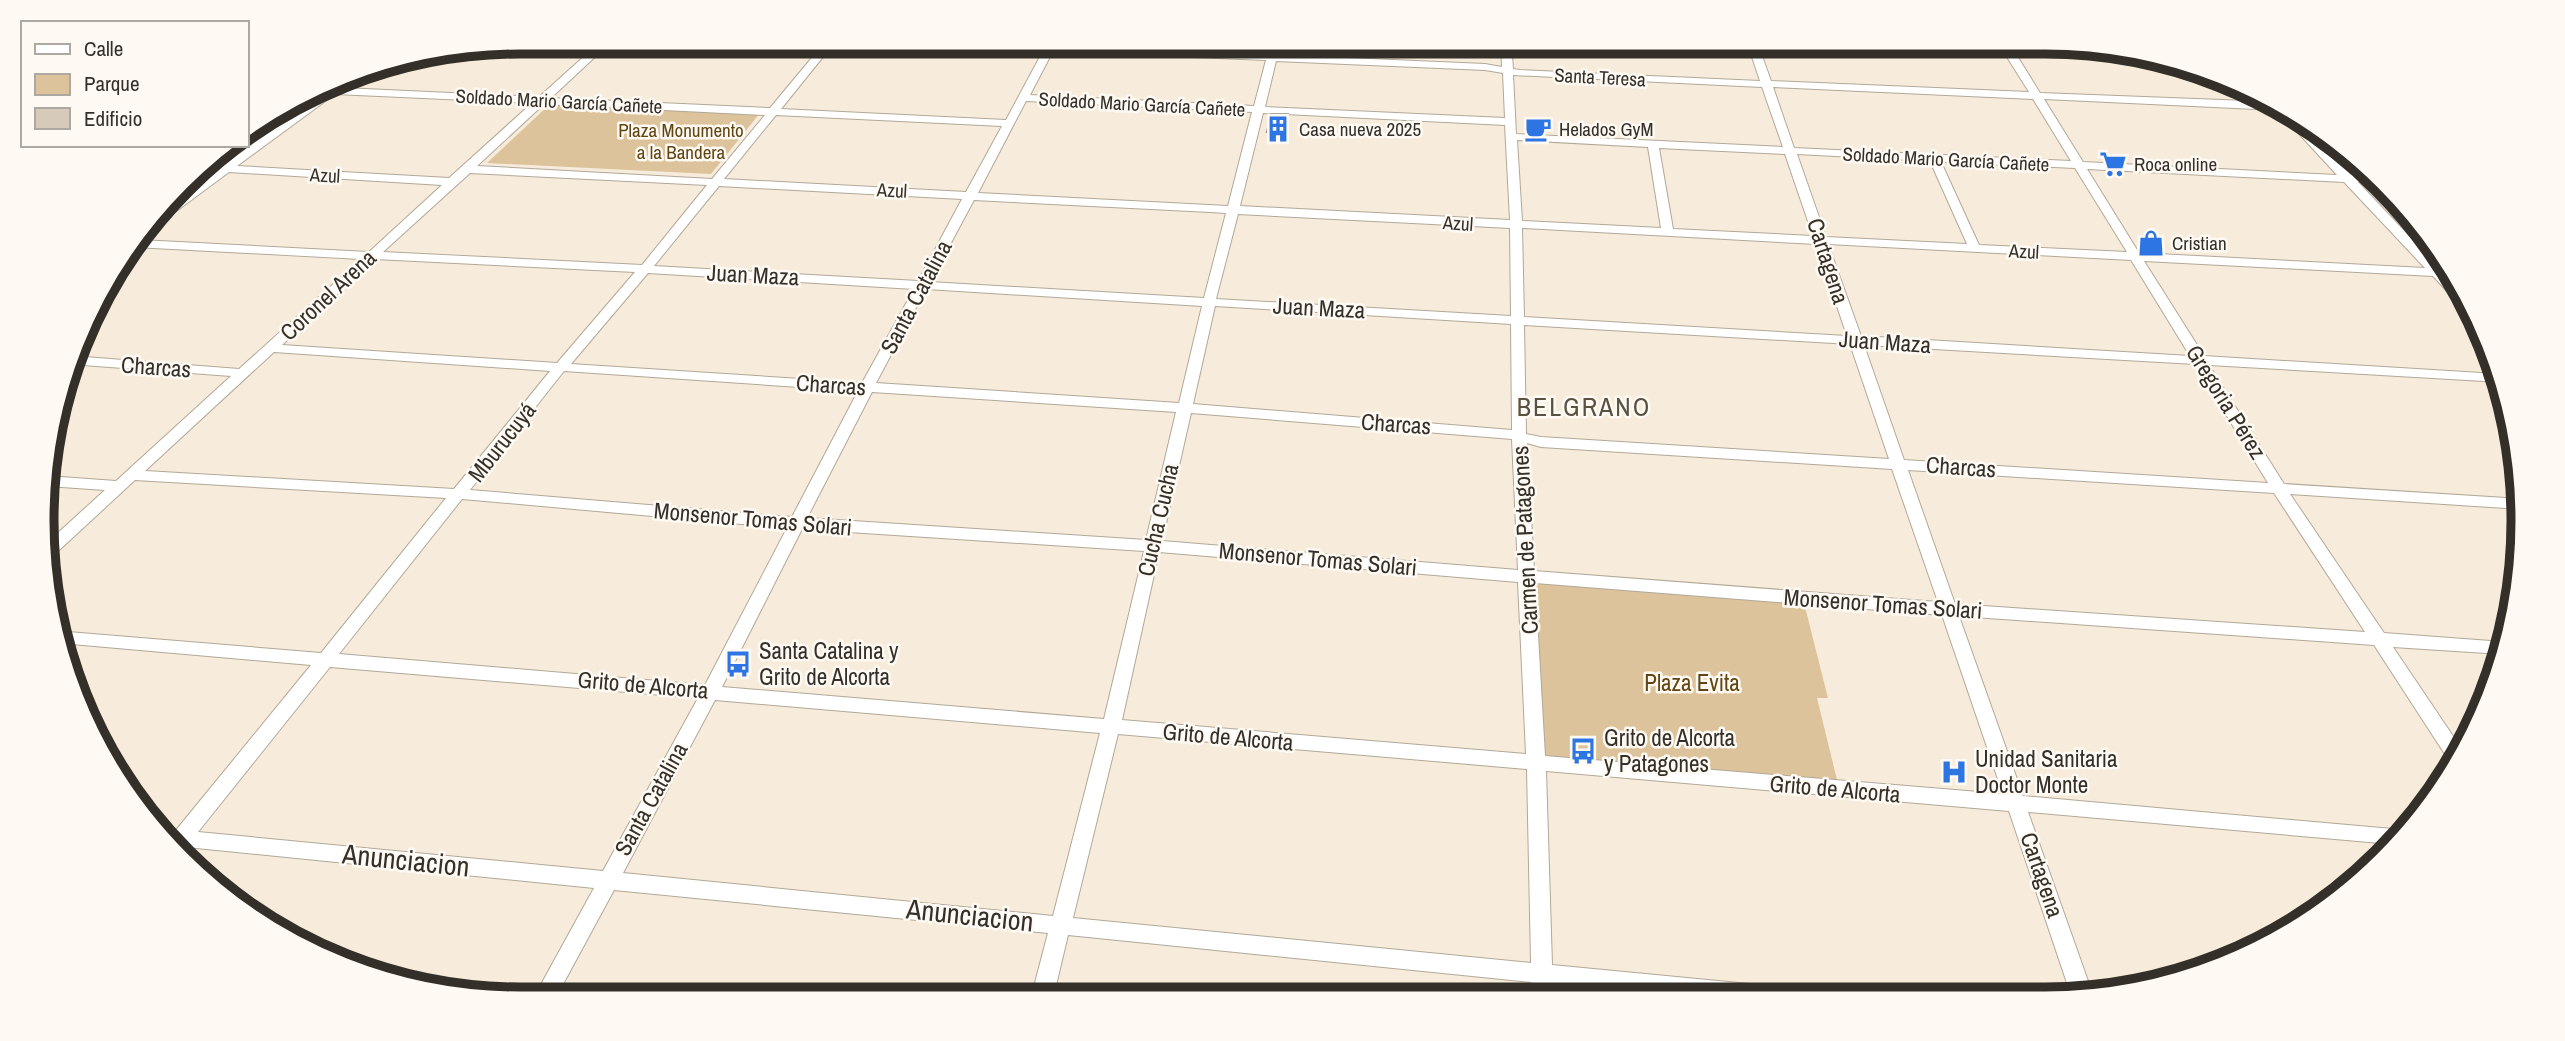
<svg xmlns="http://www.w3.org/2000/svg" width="2565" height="1041" font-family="'Archivo Narrow',sans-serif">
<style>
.green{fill:#dcc39b}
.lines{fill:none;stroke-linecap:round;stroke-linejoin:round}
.minor-casing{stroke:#b2a898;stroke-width:2}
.minor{fill:#fff;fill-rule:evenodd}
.wall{fill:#b8afa1}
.building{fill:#d6cbbb;stroke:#968e83;stroke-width:2}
.labels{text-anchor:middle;stroke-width:5;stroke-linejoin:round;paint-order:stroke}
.far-street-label{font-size:19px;fill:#343029;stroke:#fefaf3}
.far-poi-label{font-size:19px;fill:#343029;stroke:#fefaf3;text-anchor:start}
.far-park-label{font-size:19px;fill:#614613;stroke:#fefaf3}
.street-label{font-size:23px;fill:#343029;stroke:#fefaf3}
.poi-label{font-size:23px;fill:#343029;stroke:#fefaf3;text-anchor:start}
.park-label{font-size:23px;fill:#614613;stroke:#fefaf3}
.quarter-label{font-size:26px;letter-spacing:2px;fill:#5a5143;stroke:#fefaf3}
.near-street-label{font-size:28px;fill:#343029;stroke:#fefaf3}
.rim{fill:none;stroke:#343029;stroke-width:9}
</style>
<rect width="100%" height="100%" fill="#f7ecdb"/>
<g class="green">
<polygon points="550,104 760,113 711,174 487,163"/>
<polygon points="1528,576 1803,599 1828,698 1817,698 1839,788 1536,764"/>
</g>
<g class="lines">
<g class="minor-casing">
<path id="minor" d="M600,42H611L551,98L770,108L825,42H835L781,109L1006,120L1043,51L915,45L910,42L1047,45L1048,42H1058L1056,45L1268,54L1271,42H1281L1278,55L1485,64L1502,67L1501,42H1511L1513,69L1520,70L1760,81L1747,42H1757L1771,81L2029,92L2000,46L1984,45L1979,42H2044L2073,47L2068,49L2011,46L2040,93L2274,102L2288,109L2351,175L2375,176L2381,183L2358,182L2440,269H2449L2453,276L2448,277L2465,295L2477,317L2470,316L2433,276L2144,261L2204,356L2498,374L2501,382L2209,365L2284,484L2522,499L2521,509L2290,494L2384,633L2504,642L2502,654L2393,647L2461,748L2454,763L2450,762L2374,645L1959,616L2023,796L2404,830L2392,844L2028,812L2093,995H2071L2009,811L1546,771L1552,965L1770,986L1778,989L1781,996H1671L1552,984L1553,996H1531V982L1068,935L1053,998H1031L1048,933L614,890L555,999H533L594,888L186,847L183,850L164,831L177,829L311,665L60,643L56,631L321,653L446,498L135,480L55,554L49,555V541L105,490L47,486V476L116,481L231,376L69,364L72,356L239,369L361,259L134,247L140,240L369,252L442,185L229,172L163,221H156L168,206L215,171L198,170L203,164L224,165L322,93L313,92C319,89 323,89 329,87C334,86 357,72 365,68V72L343,88L539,97ZM1053,51L1266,60L1254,106L1030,95ZM1276,61L1485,70L1503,73L1505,118L1265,107ZM1513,75L1762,87L1783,147L1516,134ZM1773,87L2033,99L2071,161L1794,148ZM335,94L532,103L449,178L237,166ZM2044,99L2277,110L2337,175L2083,162ZM1026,101L1252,112L1228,206L978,193ZM544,104L765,115L712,179L477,166ZM1263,113L1505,125L1510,220L1240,206ZM776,115L1002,126L966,192L724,179ZM1517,140L1648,147L1661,228L1522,221ZM1659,148L1785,154L1813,236L1673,229ZM1797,154L1930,161L1967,244L1826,237ZM1941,162L2075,168L2127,252L1979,245ZM2087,169L2344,182L2425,268L2139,253ZM470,173L707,185L642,265L383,252ZM719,186L962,199L918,281L654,266ZM974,200L1210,212L1226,213L1204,298L930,282ZM1238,214L1510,228L1511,316L1216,299ZM1522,228L1816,244L1847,336L1524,317ZM1828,244L2131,260L2190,356L1861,336ZM375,259L635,272L557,363L282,345ZM648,273L914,289L862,383L571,364ZM926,289L1202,306L1179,403L876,383ZM1215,306L1511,324L1512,430L1193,404ZM1524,325L1850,344L1889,459L1541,437L1526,434ZM1864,345L2195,364L2268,483L1904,460ZM274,352L550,371L454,489L145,471ZM564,371L858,391L792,517L470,490ZM872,392L1176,412L1146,540L807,518ZM1191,413L1512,439L1518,570L1162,541ZM1527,443L1541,447L1892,469L1938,602L1534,571ZM1908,470L2274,493L2365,632L1955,604ZM462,499L787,528L705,685L339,654ZM802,529L1144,551L1104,719L722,687ZM1159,552L1518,582L1526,754L1122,720ZM1535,583L1942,615L2003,794L1545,756ZM330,667L698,698L603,871L198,832ZM715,700L1100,733L1053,916L623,873ZM1118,734L1527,769L1531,963L1073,918Z"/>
</g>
<use href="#minor" class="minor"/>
</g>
<polygon class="wall" points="1288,119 1285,138 1268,138 1267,132"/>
<polygon class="building" points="1271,114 1288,114 1285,133 1267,132"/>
<defs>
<g id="building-bare" transform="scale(2.1)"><path d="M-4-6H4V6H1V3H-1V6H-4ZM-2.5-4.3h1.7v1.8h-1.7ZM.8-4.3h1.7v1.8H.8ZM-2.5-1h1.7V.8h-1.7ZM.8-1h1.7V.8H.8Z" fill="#2d75e2" stroke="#fefaf3" stroke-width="2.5" paint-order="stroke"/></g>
<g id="cafe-bare" transform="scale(2.1)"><path d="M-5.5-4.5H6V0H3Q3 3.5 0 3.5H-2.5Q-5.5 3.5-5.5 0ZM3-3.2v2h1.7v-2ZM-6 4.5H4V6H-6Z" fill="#2d75e2" stroke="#fefaf3" stroke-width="2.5" paint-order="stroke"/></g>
<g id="supermarket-bare" transform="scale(2.1)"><path d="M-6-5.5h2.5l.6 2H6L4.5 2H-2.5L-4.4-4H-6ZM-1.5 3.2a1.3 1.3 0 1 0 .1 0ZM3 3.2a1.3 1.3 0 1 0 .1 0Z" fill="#2d75e2" stroke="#fefaf3" stroke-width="2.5" paint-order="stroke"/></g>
<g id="shop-bare" transform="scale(2.1)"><path d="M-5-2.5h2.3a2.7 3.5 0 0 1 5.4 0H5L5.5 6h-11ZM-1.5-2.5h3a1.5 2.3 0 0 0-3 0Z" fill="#2d75e2" stroke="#fefaf3" stroke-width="2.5" paint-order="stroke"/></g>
<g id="bus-bare" transform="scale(2.1)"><path d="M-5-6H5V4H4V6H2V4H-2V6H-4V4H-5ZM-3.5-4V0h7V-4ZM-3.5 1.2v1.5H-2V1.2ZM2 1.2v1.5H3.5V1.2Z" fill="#2d75e2" stroke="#fefaf3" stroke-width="2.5" paint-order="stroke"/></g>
<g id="hospital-bare" transform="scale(2.1)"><path d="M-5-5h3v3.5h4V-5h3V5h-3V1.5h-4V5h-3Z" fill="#2d75e2" stroke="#fefaf3" stroke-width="2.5" paint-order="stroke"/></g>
</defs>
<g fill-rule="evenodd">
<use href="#building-bare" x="1278" y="129"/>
<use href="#cafe-bare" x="1538" y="129"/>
<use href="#supermarket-bare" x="2113" y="164"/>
<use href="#shop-bare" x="2151" y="243"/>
<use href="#bus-bare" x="738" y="664"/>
<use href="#bus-bare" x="1583" y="751"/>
<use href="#hospital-bare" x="1954" y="772"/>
</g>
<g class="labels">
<g class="far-street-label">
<text transform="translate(1600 77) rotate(3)" y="7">Santa Teresa</text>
<text transform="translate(559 101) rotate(3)" y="7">Soldado Mario García Cañete</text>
<text transform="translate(1142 104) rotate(3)" y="7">Soldado Mario García Cañete</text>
<text transform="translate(1946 159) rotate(3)" y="7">Soldado Mario García Cañete</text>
<text transform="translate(325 175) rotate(3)" y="7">Azul</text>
<text transform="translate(892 190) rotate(3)" y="7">Azul</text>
<text transform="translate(1458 223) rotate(4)" y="7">Azul</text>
<text transform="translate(2024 251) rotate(3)" y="7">Azul</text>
</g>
<g class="far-poi-label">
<text x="1299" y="136">Casa nueva 2025</text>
<text x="1559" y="136">Helados GyM</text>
<text x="2134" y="171">Roca online</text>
<text x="2172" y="250">Cristian</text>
</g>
<g class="far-park-label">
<text x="681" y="137">Plaza Monumento<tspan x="681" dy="22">a la Bandera</tspan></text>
</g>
<g class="street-label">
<text transform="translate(1828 261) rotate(72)" y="8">Cartagena</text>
<text transform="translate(753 275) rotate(3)" y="8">Juan Maza</text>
<text transform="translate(328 295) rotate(-43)" y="8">Coronel Arena</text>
<text transform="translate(916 297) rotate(-62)" y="8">Santa Catalina</text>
<text transform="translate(1319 308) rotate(3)" y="8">Juan Maza</text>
<text transform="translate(1885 342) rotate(4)" y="8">Juan Maza</text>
<text transform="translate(156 367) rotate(4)" y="8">Charcas</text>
<text transform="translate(831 385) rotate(4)" y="8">Charcas</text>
<text transform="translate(2226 402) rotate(58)" y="8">Gregoria Pérez</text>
<text transform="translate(1396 424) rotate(4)" y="8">Charcas</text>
<text transform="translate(502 442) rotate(-52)" y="8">Mburucuyá</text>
<text transform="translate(1961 467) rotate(4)" y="8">Charcas</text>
<text transform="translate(753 519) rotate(5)" y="8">Monsenor Tomas Solari</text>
<text transform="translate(1158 520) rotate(-77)" y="8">Cucha Cucha</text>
<text transform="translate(1525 540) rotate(-93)" y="8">Carmen de Patagones</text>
<text transform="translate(1318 559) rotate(5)" y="8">Monsenor Tomas Solari</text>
<text transform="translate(1883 604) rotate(4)" y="8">Monsenor Tomas Solari</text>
<text transform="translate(643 685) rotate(5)" y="8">Grito de Alcorta</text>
<text transform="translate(1228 737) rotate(5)" y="8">Grito de Alcorta</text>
<text transform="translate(1835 789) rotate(5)" y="8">Grito de Alcorta</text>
<text transform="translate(651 799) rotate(-61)" y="8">Santa Catalina</text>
<text transform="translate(2042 875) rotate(71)" y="8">Cartagena</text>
</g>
<g class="poi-label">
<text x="759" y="659">Santa Catalina y<tspan x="759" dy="26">Grito de Alcorta</tspan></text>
<text x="1604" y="746">Grito de Alcorta<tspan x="1604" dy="26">y Patagones</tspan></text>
<text x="1975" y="767">Unidad Sanitaria<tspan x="1975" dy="26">Doctor Monte</tspan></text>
</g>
<g class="park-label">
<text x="1692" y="691">Plaza Evita</text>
</g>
<g class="quarter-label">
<text x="1584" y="416">BELGRANO</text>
</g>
<g class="near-street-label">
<text transform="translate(406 860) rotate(6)" y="10">Anunciacion</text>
<text transform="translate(970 915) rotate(6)" y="10">Anunciacion</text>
</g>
</g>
<path d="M0 0H2565V1041H0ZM520 54H2045A466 466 0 0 1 2511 520V521A466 466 0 0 1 2045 987H520A466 466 0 0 1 54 521V520A466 466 0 0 1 520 54Z" fill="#fefaf3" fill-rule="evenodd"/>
<path class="rim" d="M520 54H2045A466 466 0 0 1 2511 520V521A466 466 0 0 1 2045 987H520A466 466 0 0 1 54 521V520A466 466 0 0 1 520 54Z"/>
<rect x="21" y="21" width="228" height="126" fill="#fefaf3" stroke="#ada9a2" stroke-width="2"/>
<rect x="35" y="44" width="35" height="10" fill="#ffffff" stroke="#ada9a2" stroke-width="2"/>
<text x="84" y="56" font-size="21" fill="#343029">Calle</text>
<rect x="35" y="74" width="35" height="21" fill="#dcc39b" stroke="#ada9a2" stroke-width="2"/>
<text x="84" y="91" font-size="21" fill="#343029">Parque</text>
<rect x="35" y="108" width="35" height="21" fill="#d6cbbb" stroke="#ada9a2" stroke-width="2"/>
<text x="84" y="126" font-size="21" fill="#343029">Edificio</text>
</svg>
